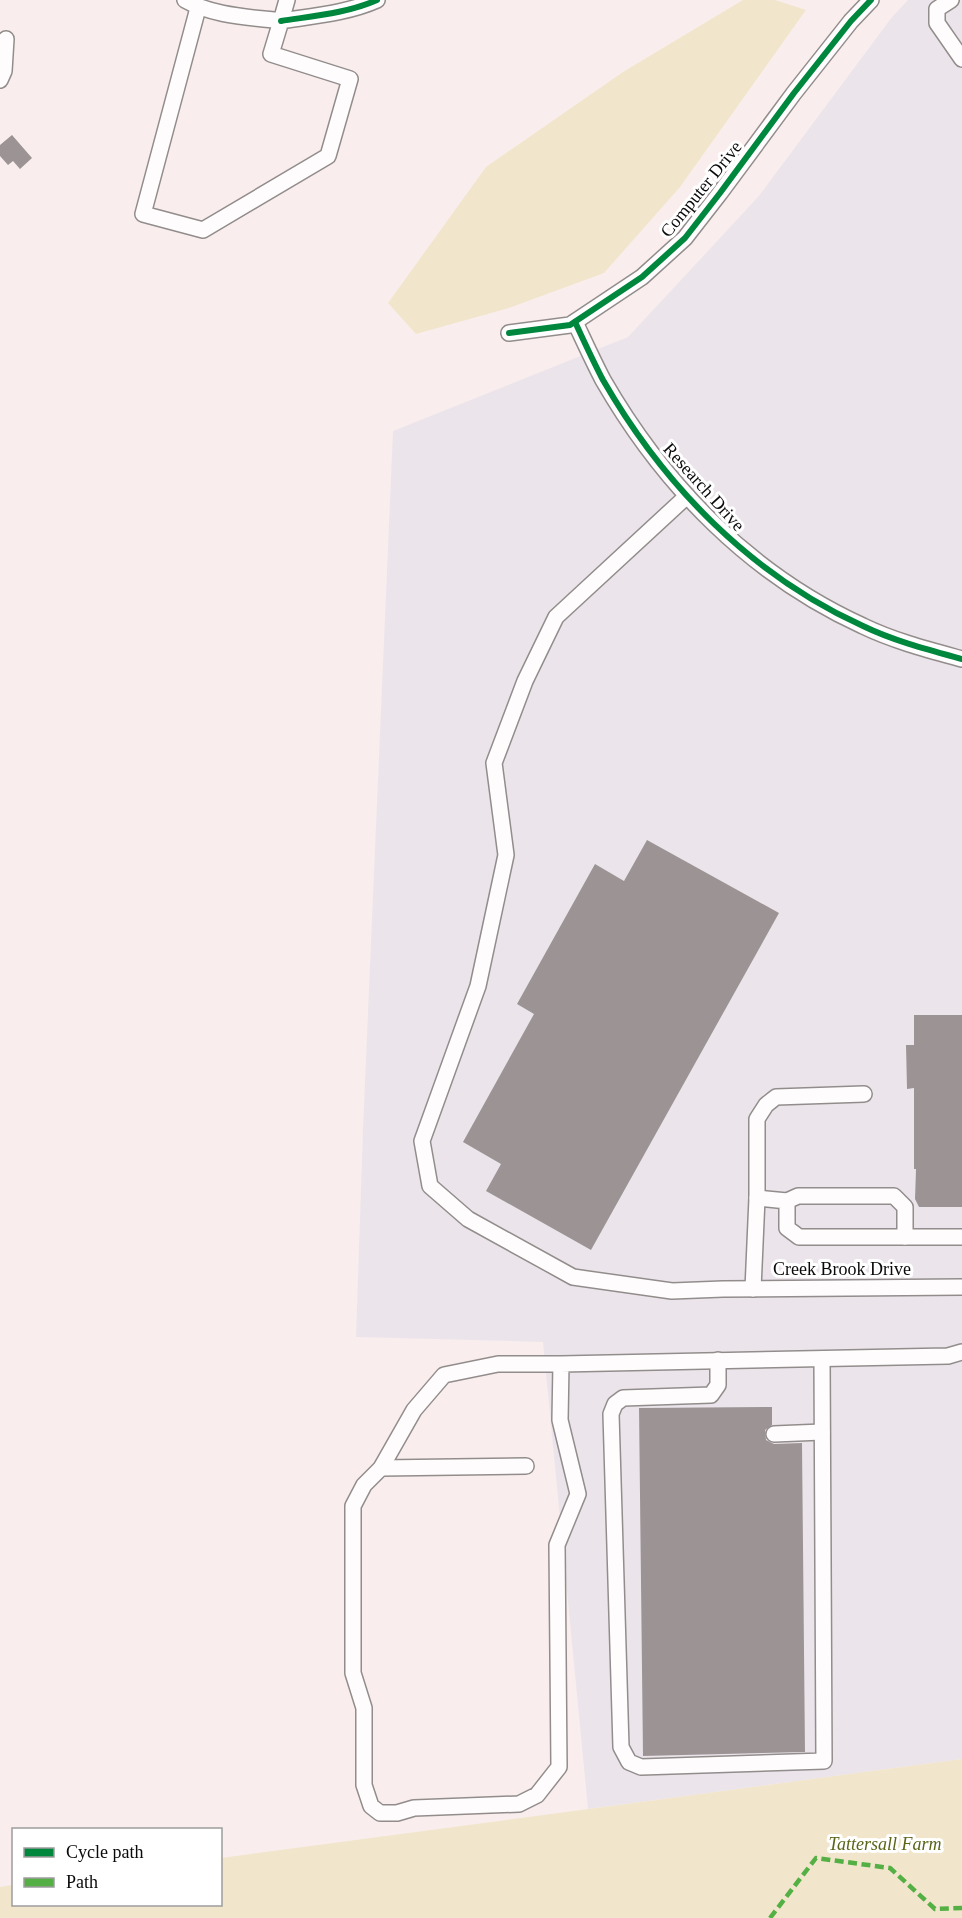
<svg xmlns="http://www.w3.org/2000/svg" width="962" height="1918" font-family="Georgia,serif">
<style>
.industrial{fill:#ebe5eb}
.green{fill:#f1e6cb}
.building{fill:#9c9494}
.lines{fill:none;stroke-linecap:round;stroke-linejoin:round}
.minor-casing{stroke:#928d8c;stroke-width:18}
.minor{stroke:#fefcfc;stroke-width:15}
.quiet{stroke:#54b044;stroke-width:4.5;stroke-dasharray:9 4.5;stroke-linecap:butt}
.cycleway-casing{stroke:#fff;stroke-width:10}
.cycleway{stroke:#00873e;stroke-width:6}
.labels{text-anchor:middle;stroke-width:6;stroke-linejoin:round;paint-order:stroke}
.street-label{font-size:18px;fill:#0a0a0a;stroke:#fff}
.park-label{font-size:18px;font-style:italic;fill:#5b6418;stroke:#fff}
</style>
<rect width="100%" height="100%" fill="#f9eeed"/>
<polygon class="industrial" points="908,0 962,0 962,1759 588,1809 543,1342 356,1337 363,1128 393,431 628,337 758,197 892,17"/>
<g class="green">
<polygon points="743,0 775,0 806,10 680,187 604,273 509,308 416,334 388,303 486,167 623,72"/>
<polygon points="962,1759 962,1918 0,1918 0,1887 13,1885 14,1904 220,1904 221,1858"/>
</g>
<g class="building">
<polygon points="12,135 32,158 20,169 13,161 8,165 0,156 0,145"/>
<polygon points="647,840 779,913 591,1250 486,1191 501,1164 463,1142 534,1014 517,1004 595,864 624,881"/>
<polygon points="914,1015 962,1015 962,1207 919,1207 915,1199 916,1169 914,1169 914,1088 907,1089 906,1045 914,1045"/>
<polygon points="772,1407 772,1425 765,1430 766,1440 774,1444 802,1443 805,1752 643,1756 639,1408"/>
</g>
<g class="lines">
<g class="minor-casing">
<g id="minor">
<path d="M185,0C213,16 249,17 281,21L287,0"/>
<polyline points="951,0 937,9 937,23 962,59"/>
<path d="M198,8L143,214L203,230L328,156L350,79L271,54L281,21C313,16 348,13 377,0"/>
<polyline points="0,80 4,71 6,39"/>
<path d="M575,322C584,341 593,361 603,380C664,486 751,575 863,626C894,641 929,650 962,659"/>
<polyline points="509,333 570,325 642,277 685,238 720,193 794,93 851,21 871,0"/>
<polyline points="687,496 556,617 525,681 494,763 506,855 478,986 422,1141 430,1186 468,1219 573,1277 672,1291 723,1289 962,1287"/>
<polyline points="757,1198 757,1119 766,1105 776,1097 864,1094"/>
<polyline points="787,1201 798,1196 894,1196 905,1207 905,1237"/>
<polyline points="753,1289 757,1198 787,1201 787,1228 799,1237 962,1237"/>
<polyline points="718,1360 718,1385 711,1395 623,1398 615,1404 611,1414 621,1747 629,1762 641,1767 824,1761 822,1359"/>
<polyline points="561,1364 498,1364 444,1375 414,1410 381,1468 364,1485 353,1506 353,1673 364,1708 364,1785 371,1806 380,1813 397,1813 414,1808 519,1804 537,1795 559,1767 557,1545 578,1494 560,1420 561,1364 948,1356 962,1352"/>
<polyline points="774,1434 822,1432"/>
<polyline points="381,1468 526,1466"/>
</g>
</g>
<use href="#minor" class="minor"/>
<polyline class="quiet" points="770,1918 816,1858 890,1868 935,1909 962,1908"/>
<g class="cycleway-casing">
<g id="cycleway">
<path d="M281,21C313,16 348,13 377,0"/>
<path d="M575,322C584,341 593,361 603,380C664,486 751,575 863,626C894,641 929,650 962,659"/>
<polyline points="509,333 570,325 642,277 685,238 720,193 794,93 851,21 871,0"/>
</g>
</g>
<use href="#cycleway" class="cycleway"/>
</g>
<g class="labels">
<g class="street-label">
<text transform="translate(701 189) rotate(-51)" y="6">Computer Drive</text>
<text transform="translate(704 487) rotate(48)" y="6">Research Drive</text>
<text x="842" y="1275">Creek Brook Drive</text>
</g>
<g class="park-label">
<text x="885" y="1850">Tattersall Farm</text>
</g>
</g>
<rect x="12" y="1828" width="210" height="78" fill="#ffffff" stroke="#9d9d9d" stroke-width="1.5"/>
<rect x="24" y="1848" width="30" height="9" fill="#00873e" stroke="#9d9d9d" stroke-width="1.5"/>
<text x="66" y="1858" font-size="18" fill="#0a0a0a">Cycle path</text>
<rect x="24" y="1878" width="30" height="9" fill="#54b044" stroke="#9d9d9d" stroke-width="1.5"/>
<text x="66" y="1888" font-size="18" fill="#0a0a0a">Path</text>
</svg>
